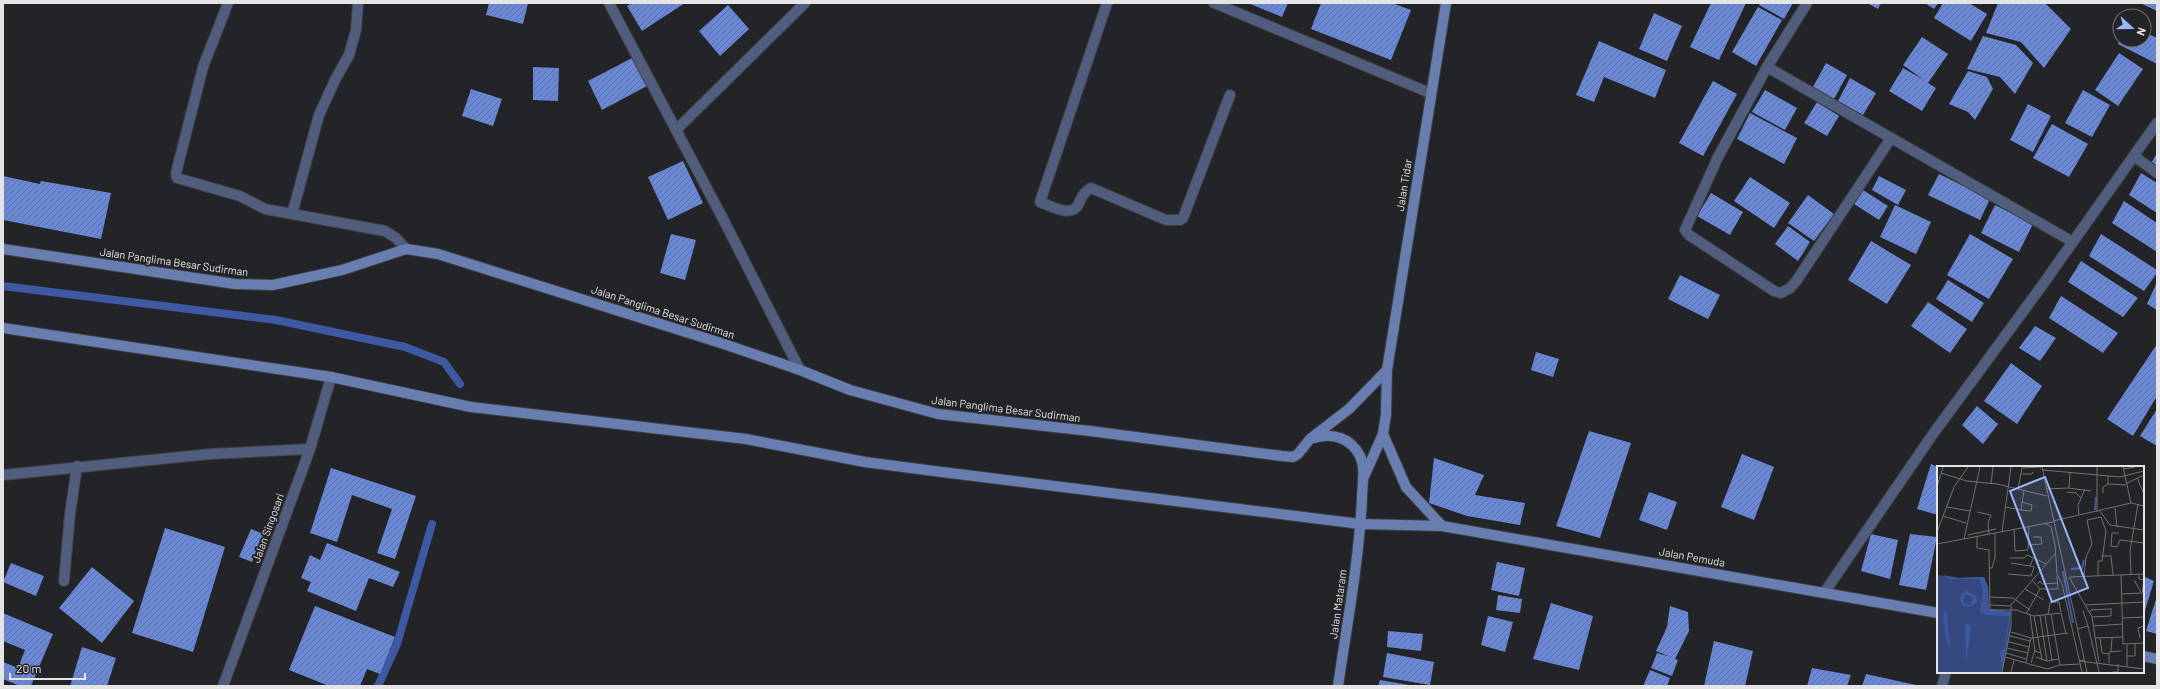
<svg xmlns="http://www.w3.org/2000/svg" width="2160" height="689" font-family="Barlow,sans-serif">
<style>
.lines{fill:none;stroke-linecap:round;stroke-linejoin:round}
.stream{stroke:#3e58a1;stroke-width:8}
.building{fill:url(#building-hatch)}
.street-casing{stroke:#3e3f42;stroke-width:12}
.secondary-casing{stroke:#3e3f42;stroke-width:12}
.street{stroke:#505d7d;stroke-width:10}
.secondary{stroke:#687db0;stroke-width:10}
.labels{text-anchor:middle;stroke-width:4;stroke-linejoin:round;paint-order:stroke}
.street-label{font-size:11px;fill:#e4e4e6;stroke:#232427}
.inset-river{fill:none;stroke:#3e58a1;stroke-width:2}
.inset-road{fill:none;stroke:#707173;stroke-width:1}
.view{fill:#98b5fd;fill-opacity:0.15;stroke:#98b5fd;stroke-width:2}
.inset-edge{fill:none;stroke:#e4e4e6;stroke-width:2}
</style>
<defs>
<pattern id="building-hatch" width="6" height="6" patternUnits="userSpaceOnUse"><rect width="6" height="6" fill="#6a88d5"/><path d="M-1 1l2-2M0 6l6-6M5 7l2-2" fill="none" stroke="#5d70a3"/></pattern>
</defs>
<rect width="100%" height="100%" fill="#232427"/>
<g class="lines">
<g class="stream">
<polyline points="3,286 276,320 405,347 444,362 460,384"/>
<polyline points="378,686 397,644 432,524"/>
</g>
</g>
<g class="building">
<polygon points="489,3 528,3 523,24 486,15"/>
<polygon points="632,3 685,3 642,31 627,6"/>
<polygon points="1248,3 1288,3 1282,17"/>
<polygon points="1321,3 1392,3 1411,10 1391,60 1311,29"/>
<polygon points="1711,3 1746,3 1719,60 1690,47"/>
<polygon points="1760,3 1793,3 1784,19 1759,5"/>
<polygon points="1867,3 1881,3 1878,9"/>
<polygon points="1925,3 1938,3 1934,9"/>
<polygon points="1943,3 1969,3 1987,14 1971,41 1934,18"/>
<polygon points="1998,3 2045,3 2071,29 2044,68 2021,42 1986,33"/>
<polygon points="2140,3 2157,3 2157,11"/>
<polygon points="728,5 749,29 720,56 699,31"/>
<polygon points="1758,7 1782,20 1756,66 1732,52"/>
<polygon points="1654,13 1682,26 1667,61 1639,49"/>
<polygon points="2144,32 2157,38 2157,64 2118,44 2120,40 2144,40"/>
<polygon points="1983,36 2016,45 2033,63 2015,94 2000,77 1967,69"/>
<polygon points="1922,37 1948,54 1928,83 1936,88 1922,111 1889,91 1903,68 1924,80 1903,65"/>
<polygon points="1599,41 1666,70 1655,98 1604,77 1594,102 1576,95"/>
<polygon points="2119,53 2143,69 2118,106 2095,90"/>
<polygon points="632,58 647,86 602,110 588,81"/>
<polygon points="1826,63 1847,75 1834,99 1813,87"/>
<polygon points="533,67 559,68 558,101 533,100"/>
<polygon points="1968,71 1987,77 1993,89 1975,120 1968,112 1949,104"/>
<polygon points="1850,78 1876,93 1863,115 1838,101"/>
<polygon points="1713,81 1737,94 1703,156 1679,143"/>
<polygon points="471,89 502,99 493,126 462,116"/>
<polygon points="1765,90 1797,108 1785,130 1752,112"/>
<polygon points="2083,90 2110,105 2092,137 2065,123"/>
<polygon points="1817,102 1839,116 1827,136 1804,123"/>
<polygon points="2028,104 2051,116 2033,152 2010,140"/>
<polygon points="1750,113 1797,138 1784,164 1737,139"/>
<polygon points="2052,124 2088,144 2069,177 2033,158"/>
<polygon points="2157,153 2157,172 2149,167"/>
<polygon points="683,161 703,203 668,220 648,177"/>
<polygon points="2141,173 2157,183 2157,213 2129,195"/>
<polygon points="1939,174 1990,199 1980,220 1928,195"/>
<polygon points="3,176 40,184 41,181 111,193 101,239 3,220"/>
<polygon points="1879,176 1906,190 1898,205 1872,190"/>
<polygon points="1750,177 1790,203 1774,228 1734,201"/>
<polygon points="1863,190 1888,206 1879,220 1854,204"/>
<polygon points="1711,193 1743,212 1730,235 1697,216"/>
<polygon points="1808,195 1834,214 1814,241 1788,223"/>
<polygon points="2124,201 2157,223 2157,252 2112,223"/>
<polygon points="1895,205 1931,222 1916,254 1880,237"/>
<polygon points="1995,205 2033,224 2019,252 1981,233"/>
<polygon points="1788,226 1810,242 1798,261 1775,244"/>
<polygon points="671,234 696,240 685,280 660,273"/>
<polygon points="1970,234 2013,259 1989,299 1947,275"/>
<polygon points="2101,234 2157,270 2157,273 2144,291 2089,256"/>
<polygon points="1871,241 1911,265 1887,304 1848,280"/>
<polygon points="2081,261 2138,298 2123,317 2068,282"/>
<polygon points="1680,275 1720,295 1708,319 1668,299"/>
<polygon points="1948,280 1984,303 1972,322 1936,299"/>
<polygon points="2157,282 2157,310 2147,304"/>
<polygon points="2061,296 2118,333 2103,353 2049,318"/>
<polygon points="1928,302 1967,329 1950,353 1911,326"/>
<polygon points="2035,326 2056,338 2040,361 2019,348"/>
<polygon points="2157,344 2157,396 2133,436 2107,419"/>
<polygon points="1536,352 1559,359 1553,377 1531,370"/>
<polygon points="2011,363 2042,386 2017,424 1984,401"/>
<polygon points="1977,406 1998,424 1983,444 1962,425"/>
<polygon points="2157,409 2157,446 2140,436"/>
<polygon points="1589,431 1631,443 1600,538 1556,526"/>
<polygon points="1742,454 1774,467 1754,520 1721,507"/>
<polygon points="1434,458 1484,475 1475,495 1525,503 1520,525 1467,516 1429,503"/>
<polygon points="1931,464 1938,467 1938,515 1917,509"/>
<polygon points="331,468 416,496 395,559 377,553 392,509 352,495 337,542 310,533"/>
<polygon points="1649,492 1677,502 1667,530 1639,520"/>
<polygon points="165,528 225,547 193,652 132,633"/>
<polygon points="251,529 264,534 252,562 239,557"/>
<polygon points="1871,534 1898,540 1890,579 1861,571"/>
<polygon points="1910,534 1937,537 1926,590 1899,585"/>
<polygon points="327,543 400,572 393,587 369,578 356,611 307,591 311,582 301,578 310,555 320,560"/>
<polygon points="1497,562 1525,568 1519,596 1491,590"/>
<polygon points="11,563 44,576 36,596 3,582"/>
<polygon points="92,567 134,601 102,643 59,608"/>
<polygon points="2143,576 2154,581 2143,617"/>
<polygon points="1498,595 1522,599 1520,613 1496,610"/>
<polygon points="2157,596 2157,634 2146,631"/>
<polygon points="1551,603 1593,616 1579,670 1533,659"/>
<polygon points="315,606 395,637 380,674 367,669 360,686 329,686 289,670"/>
<polygon points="1670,606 1688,612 1689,631 1675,659 1678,660 1672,676 1651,668 1657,653 1671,657 1656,651 1667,627"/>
<polygon points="3,613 53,634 31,686 20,686 3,679 3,662 18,668 25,650 3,641"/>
<polygon points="1488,616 1513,622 1505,652 1481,645"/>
<polygon points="1388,631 1423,634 1421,651 1387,647"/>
<polygon points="1714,641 1753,651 1745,686 1704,686"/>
<polygon points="82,647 116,658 107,686 70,686"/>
<polygon points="1387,653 1434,662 1430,685 1383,677"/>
<polygon points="1812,668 1851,675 1847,686 1807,686"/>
<polygon points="1650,670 1670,678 1667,686 1643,686"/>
<polygon points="1866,674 1916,685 1916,686 1862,686"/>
<polygon points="1380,680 1409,685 1409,686 1378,686"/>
</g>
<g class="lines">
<g class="street-casing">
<g id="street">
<polyline points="228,3 203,67 176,173 177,178 240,196 265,209 385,231 396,238 406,249"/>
<polyline points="609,3 722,217 800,370"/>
<path d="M1107,3L1040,202C1051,206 1073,219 1079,203C1082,196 1084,192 1091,188L1166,220H1180L1183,218L1230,95"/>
<polyline points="1214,3 1430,93"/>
<polyline points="1807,3 1767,67 2073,242"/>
<polyline points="1767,67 1718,157 1685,230 1689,235 1774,291 1781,293 1790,288 1797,280 1891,138"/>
<polyline points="676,130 805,3"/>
<polyline points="2134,156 2157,173"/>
<polyline points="292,214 319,115 335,80 349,55 356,30 358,3"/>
<polyline points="3,475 210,454 310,449"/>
<polyline points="64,581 70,514 77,466"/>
<polyline points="1824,593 1933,434 2041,287 2157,123"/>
<polyline points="223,686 310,449 331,377"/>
<polyline points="1942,686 1946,672"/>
</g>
</g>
<g class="secondary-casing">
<g id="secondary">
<polyline points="3,249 235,284 273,285 342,270 406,249 438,254 724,344 800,370 850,390 938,414 1090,431 1282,456 1293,457 1298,454 1310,439 1349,409 1387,370"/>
<polyline points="3,328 331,377 471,407 746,439 865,462 934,471 1360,524 1442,526 1938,613"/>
<polyline points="1383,434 1406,487 1442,526"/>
<path d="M1314,438C1332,432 1351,438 1360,456C1366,469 1362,485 1362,498C1359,561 1347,624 1338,686"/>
<polyline points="1363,479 1383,434 1386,414 1387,370 1446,3"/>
<polyline points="2143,656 2157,659"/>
</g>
</g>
<use href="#street" class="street"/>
<use href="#secondary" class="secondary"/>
</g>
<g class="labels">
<g class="street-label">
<text transform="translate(1404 185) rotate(-81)" y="4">Jalan Tidar</text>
<text transform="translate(174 262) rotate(8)" y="4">Jalan Panglima Besar Sudirman</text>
<text transform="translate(663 312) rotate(18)" y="4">Jalan Panglima Besar Sudirman</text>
<text transform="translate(1006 409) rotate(7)" y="4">Jalan Panglima Besar Sudirman</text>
<text transform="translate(268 528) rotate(-70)" y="4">Jalan Singosari</text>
<text transform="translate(1692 557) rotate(10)" y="4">Jalan Pemuda</text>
<text transform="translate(1338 604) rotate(-82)" y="4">Jalan Mataram</text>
</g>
</g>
<g transform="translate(1937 466)">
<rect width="207" height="207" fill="#232427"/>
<path d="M0,109L22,112L47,111L51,121L52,143L73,145V168L65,206H0Z" fill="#354980"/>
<path d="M6,109L22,112L47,111L51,121L52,143L74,146L65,206L63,186L68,181L72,150L50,149L43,146L46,126L43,113H13ZM9,144L13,177L11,180L6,150Z" fill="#3e58a0"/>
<path d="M29,125L40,130V136L33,141L26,140L23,134L24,128ZM28,128L36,132L33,139L26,136ZM28,158L33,159L34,165L29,195Z" fill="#3e58a1" fill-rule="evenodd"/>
<path class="inset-river" d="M158,44L159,31M134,103L145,102L147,94M126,105L136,157"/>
<path class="inset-road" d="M105,1L150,206M186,1L194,37M186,3L198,1M106,4L183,11L207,5M4,7L30,15L60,18L110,30M85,8H95L96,6M200,12L207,28M190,17L207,9M54,18L56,1M171,18L189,19M0,21L6,1M132,22L133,7M81,23L85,2L104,1M109,23L131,22L154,25M130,26L139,27L144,32M166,27V21L171,18V10M10,41L33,45M68,41L84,44L87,24M178,42L180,61M84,44L94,45L95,39L85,36M163,45L173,59L207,64M40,46L54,49L51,57L52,68M160,46V1M142,49L141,39L148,23M6,50L29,57M116,55L194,37L207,40M107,57L114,61L118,79L120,108L125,118L145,206M77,63L78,85L91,84L92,61M0,66L17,21L31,1M65,66L74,1M182,67H175L174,80L180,81L183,74L207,77M31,69L59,63M40,70V82L52,84L53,144H79L97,150L124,147L129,168M27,73L43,1M0,78L116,56M92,79L105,78L104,71H96M164,90H174L176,109M73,92H87L90,89L109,98M74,97L93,100L96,93M52,102H55L58,92V67M71,108L94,110L97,101L93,100M194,108L193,85L201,38M202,108V113L207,114L205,127M184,109L186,178L207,177M132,111L155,151L162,196M133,111L207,108M147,111L149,91L155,78L150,54L164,51L169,65L165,95H161V110M197,114L204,126M101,118L103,115L105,118L121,117M88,123L107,134M103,123H121L120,110M184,128L205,127M53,131L76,132L93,144M53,139L74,140M148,139L207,136M152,147L154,144L174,143M89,148L103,123L95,114M114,148L123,199L143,198M93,149L98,185L104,187M108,149L115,195M111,149L113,136H122L124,146M97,150L105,194M103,150L110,195M155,151L174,150V142M186,152L207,151M151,160L162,206M156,160L186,158M140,163L151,160L146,145M74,166L94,172L131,167M73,170L93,175M158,172L186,171M163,172L165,187L172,188M203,172L201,162L207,160M72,176L92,181M190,179V200M70,182L91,187M174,186L175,172M69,187L89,193M190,190H198V178M68,191L110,203L123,199M99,191L110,195L122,193M147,194L142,195L207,203M89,196L94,172M94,197L98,184M172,197V186L184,185M65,206L74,161V139L118,88M74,206L77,194M176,206H181V198"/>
<path class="view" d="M108,11L151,122L115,136L73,25Z"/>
<rect width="207" height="207" class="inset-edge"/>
</g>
<rect width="2160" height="689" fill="none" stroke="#e4e4e6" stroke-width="8"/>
<g transform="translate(2132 28) rotate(111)"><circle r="19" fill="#232427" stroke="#707173"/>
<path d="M0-3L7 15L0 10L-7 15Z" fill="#98b5fd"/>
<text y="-6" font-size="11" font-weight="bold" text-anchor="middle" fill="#e4e4e6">N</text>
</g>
<path d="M10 673v6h75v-6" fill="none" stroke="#e4e4e6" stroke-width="2"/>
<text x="16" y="673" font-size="12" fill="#e4e4e6" stroke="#232427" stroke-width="3" paint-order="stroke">20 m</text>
</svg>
